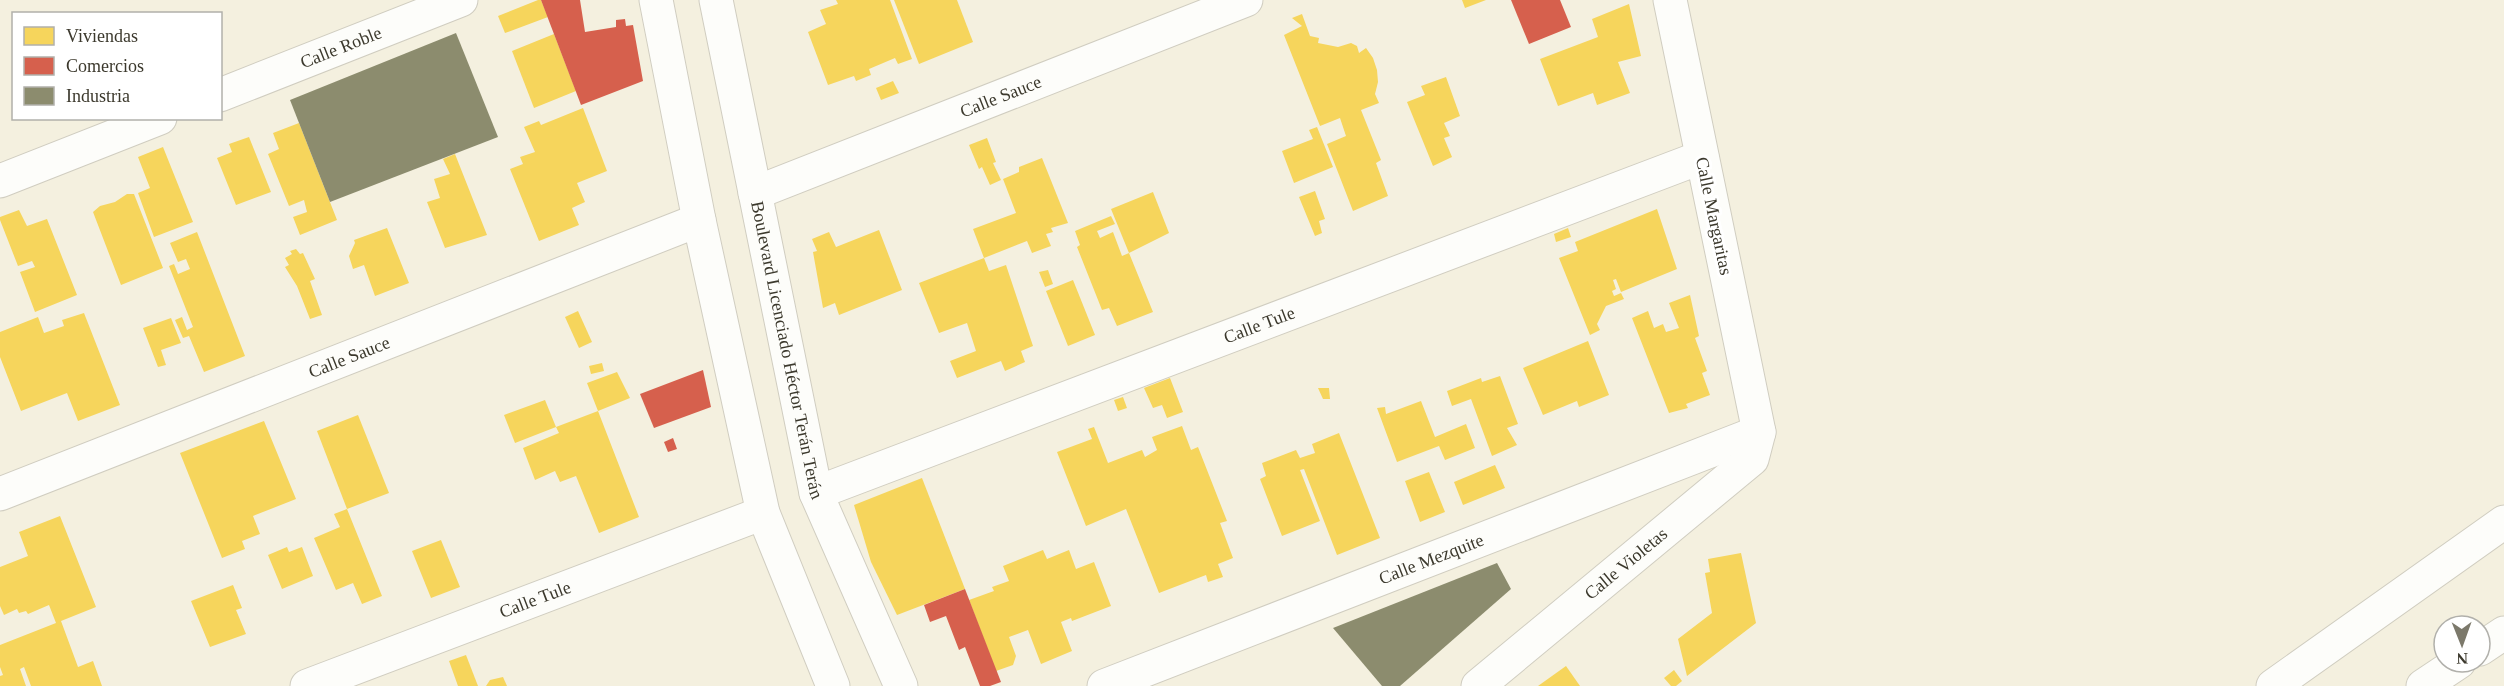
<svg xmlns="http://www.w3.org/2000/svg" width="2504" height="686" font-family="Georgia,serif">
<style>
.homes{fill:#f6d55c}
.shops{fill:#d6604d}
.industry{fill:#8c8c6e}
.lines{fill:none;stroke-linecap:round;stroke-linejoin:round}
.minor-casing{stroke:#d0cdc0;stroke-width:35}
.major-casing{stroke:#d0cdc0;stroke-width:35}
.minor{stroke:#fdfdfa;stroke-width:33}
.major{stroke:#fdfdfa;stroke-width:33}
.labels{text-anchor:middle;stroke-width:6;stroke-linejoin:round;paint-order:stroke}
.street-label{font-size:18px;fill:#3c392d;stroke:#fff}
</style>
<rect width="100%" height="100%" fill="#f4f0df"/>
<g class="homes">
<polygon points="538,0 541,0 548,17 505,33 498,16"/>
<polygon points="836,0 890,0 912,59 898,64 895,58 869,69 871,75 856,81 854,76 828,85 808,32 826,24 820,10 838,4"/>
<polygon points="894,0 957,0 973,42 919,64"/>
<polygon points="1462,0 1486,0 1465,8"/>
<polygon points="1629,4 1641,56 1618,62 1630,93 1597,105 1593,93 1558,106 1540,59 1598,37 1592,19"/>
<polygon points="1302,14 1310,36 1319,38 1318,43 1338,47 1351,43 1357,46 1359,53 1366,48 1373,58 1377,70 1378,82 1375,94 1379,103 1361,110 1381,160 1376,163 1388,196 1353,211 1327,144 1346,136 1340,118 1320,126 1284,35 1302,26 1292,18"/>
<polygon points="554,34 576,91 534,108 512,51"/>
<polygon points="1446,77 1460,116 1444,123 1450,136 1444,138 1452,157 1433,166 1407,102 1425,95 1421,86"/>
<polygon points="893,81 899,93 881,100 876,88"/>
<polygon points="583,108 607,171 577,183 585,202 572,208 579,225 539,241 510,169 523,164 520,157 535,152 524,127 539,121 541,125"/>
<polygon points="299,123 337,220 300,235 293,217 307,212 304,200 289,206 268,154 279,149 273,133"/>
<polygon points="1317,127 1333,167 1294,183 1282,151 1313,139 1309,130"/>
<polygon points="249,137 271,192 236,205 217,158 232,152 229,144"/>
<polygon points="987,138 996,162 993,163 1001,180 990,185 982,167 979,169 969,145"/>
<polygon points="163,147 193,222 154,237 138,193 150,188 138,157"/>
<polygon points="455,154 487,235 445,248 427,202 440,198 434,179 450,174 443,159"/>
<polygon points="1042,158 1068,223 1051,228 1053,232 1046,234 1051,246 1032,253 1027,241 984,258 989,271 1006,265 1033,346 1021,351 1025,362 1005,371 1001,361 957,378 950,361 976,351 967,323 939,333 919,283 984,258 973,229 1016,213 1003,179 1019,172 1019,167"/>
<polygon points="1315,191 1325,219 1319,221 1322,233 1315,236 1299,197"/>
<polygon points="1153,192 1169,233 1129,253 1111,209"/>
<polygon points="127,194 134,194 163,268 121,285 93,212 100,206 115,202"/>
<polygon points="1657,209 1677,269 1621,292 1616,279 1613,280 1616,289 1612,291 1614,296 1621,293 1624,299 1606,306 1597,324 1600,330 1590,335 1559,258 1578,251 1575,242"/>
<polygon points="19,210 27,226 47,219 77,295 35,312 20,272 35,267 32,261 18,266 0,220 0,217"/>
<polygon points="1111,216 1115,224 1097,231 1100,238 1113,232 1122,256 1129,253 1153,312 1117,326 1109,308 1102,310 1077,247 1080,245 1075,231"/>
<polygon points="387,228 409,283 375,296 364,265 353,269 349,256 355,243 354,240"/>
<polygon points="1568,228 1571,237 1556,242 1554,234"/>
<polygon points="879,230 902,290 839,315 835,303 823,308 813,252 817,251 812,239 829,232 836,247"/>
<polygon points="197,232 245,356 204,372 189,336 183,338 175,320 182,317 187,330 193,327 169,266 174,264 178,274 190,269 186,259 178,262 170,243"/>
<polygon points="296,249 300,254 303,253 315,279 310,281 322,315 310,319 297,286 285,267 289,265 285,258 292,254 290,251"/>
<polygon points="1048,270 1053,284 1045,287 1039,272"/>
<polygon points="1073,280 1095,335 1068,346 1046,291"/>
<polygon points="1690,295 1699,336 1695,338 1707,371 1702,373 1710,395 1686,404 1688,408 1669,413 1632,318 1648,311 1654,328 1663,324 1666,332 1679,328 1669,303"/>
<polygon points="578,311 592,342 579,348 565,317"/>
<polygon points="84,313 120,405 78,421 67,393 21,411 0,357 0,332 38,317 44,333 64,326 62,320"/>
<polygon points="171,318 181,343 161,350 166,365 158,367 143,328"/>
<polygon points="1588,341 1609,395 1579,407 1577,401 1543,415 1523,368"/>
<polygon points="602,363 604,371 591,374 589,366"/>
<polygon points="617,372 630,398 598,411 639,517 599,533 576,476 560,482 555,471 535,480 523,448 559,433 556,427 598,411 587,383"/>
<polygon points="1500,376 1518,424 1507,428 1517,445 1492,456 1471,399 1452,406 1447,391 1481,378 1482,382"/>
<polygon points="1170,378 1183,412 1167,418 1162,405 1153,408 1144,388"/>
<polygon points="1318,388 1329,388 1330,399 1323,399"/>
<polygon points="1123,397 1127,408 1118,411 1114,400"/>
<polygon points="545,400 556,427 515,443 504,415"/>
<polygon points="1421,401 1435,437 1466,424 1475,448 1445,460 1439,446 1397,462 1377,408 1385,407 1386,414"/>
<polygon points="358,415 389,493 347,509 317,431"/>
<polygon points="264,421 296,499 253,516 260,534 242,541 245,549 222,558 180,453"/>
<polygon points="1182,426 1191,450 1198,447 1227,521 1220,523 1233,558 1218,564 1223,577 1208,582 1206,575 1159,593 1126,509 1086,526 1057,452 1092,439 1088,429 1094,427 1108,463 1142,450 1145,457 1157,450 1152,437"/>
<polygon points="1339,433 1380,538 1337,555 1304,469 1300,470 1320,521 1282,536 1260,479 1266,476 1262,463 1296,450 1300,458 1315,453 1312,444"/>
<polygon points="1495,465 1505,488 1463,505 1454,482"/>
<polygon points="1429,472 1445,512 1420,522 1405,481"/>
<polygon points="922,478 965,589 897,615 871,562 854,505"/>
<polygon points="347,509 382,596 362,604 353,583 336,590 314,538 340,527 334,514"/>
<polygon points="60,516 96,607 61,621 78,667 93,661 102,686 31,686 24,667 20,669 26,686 0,686 0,676 3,675 0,667 0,645 56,623 49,605 28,614 26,611 19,613 17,609 4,615 0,606 0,567 28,556 19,532"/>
<polygon points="441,540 460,587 431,598 412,551"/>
<polygon points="287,547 289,552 302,547 313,576 282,589 268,555"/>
<polygon points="1043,550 1047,559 1069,550 1076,569 1094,562 1111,606 1072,621 1071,618 1061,622 1072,651 1041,664 1028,630 1009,637 1016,656 1013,665 996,671 969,600 994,591 992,587 1009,581 1003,566"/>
<polygon points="1741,553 1756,623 1687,676 1678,639 1712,613 1705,573 1710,572 1708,559"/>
<polygon points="233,585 242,608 236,610 246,634 210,647 191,601"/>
<polygon points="466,655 478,686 458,686 449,661"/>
<polygon points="1566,666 1580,686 1538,686"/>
<polygon points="1674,670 1682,681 1676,686 1671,686 1664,678"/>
<polygon points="503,677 507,686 486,686 490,680"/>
</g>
<g class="shops">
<polygon points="541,0 580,0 585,32 616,27 616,20 625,19 626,26 633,25 643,81 581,105"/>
<polygon points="1511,0 1560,0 1571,27 1529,44"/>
<polygon points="703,370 711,407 654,428 640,394"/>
<polygon points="673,438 677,449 668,452 664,442"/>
<polygon points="965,589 1001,682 990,686 980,686 965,647 959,650 946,616 930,622 924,605"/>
</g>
<g class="industry">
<polygon points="456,33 498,137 330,202 290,100"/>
<polygon points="1497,563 1511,589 1400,686 1382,686 1333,628"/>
</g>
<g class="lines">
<g class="minor-casing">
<g id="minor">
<path id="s1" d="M220,95L461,0"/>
<polyline points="0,181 160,118"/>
<path id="s2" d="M755,193L1246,0"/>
<path id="s3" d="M816,493L1702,157"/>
<path id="s4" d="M0,494L699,220"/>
<path id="s5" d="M307,686L763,513"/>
<path id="s6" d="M1104,686L1759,432"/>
<path id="s7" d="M1478,686L1752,459L1759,432L1670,0"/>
</g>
</g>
<g class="major-casing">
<g id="major">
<polyline points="656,0 699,220 763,513 833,686"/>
<path id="s8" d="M716,0L816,493L901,686"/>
<polyline points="2480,649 2504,633"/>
<polyline points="2273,686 2504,522"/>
<polyline points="2423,686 2459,662"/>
</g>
</g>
<use href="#minor" class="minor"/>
<use href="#major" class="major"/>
</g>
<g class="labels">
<g class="street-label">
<text dy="6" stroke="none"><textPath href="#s1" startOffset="130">Calle Roble</textPath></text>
<text dy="6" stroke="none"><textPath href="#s2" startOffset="264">Calle Sauce</textPath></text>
<text transform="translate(1714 216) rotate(78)" y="6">Calle Margaritas</text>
<text dy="6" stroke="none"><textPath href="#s3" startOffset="474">Calle Tule</textPath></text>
<text dy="6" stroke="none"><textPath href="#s8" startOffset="357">Boulevard Licenciado Héctor Terán Terán</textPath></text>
<text dy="6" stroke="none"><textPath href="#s4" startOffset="375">Calle Sauce</textPath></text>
<text dy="6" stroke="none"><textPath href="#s6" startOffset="351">Calle Mezquite</textPath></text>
<text dy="6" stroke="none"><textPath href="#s7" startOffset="192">Calle Violetas</textPath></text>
<text dy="6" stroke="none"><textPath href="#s5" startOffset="244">Calle Tule</textPath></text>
</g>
</g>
<rect x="12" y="12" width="210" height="108" fill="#ffffff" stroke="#b1b0ab" stroke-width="1.5"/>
<rect x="24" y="27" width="30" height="18" fill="#f6d55c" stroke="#b1b0ab" stroke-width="1.5"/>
<text x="66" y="42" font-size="18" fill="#3c392d">Viviendas</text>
<rect x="24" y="57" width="30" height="18" fill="#d6604d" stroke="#b1b0ab" stroke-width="1.5"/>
<text x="66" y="72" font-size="18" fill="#3c392d">Comercios</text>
<rect x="24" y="87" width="30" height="18" fill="#8c8c6e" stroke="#b1b0ab" stroke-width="1.5"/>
<text x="66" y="102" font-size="18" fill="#3c392d">Industria</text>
<g transform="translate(2462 644) rotate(179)"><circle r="28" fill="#ffffff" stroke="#b1b0ab" stroke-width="1.5"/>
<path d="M0-4.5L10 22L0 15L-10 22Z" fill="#7c796b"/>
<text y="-9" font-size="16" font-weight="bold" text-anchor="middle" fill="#3c392d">N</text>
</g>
</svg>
